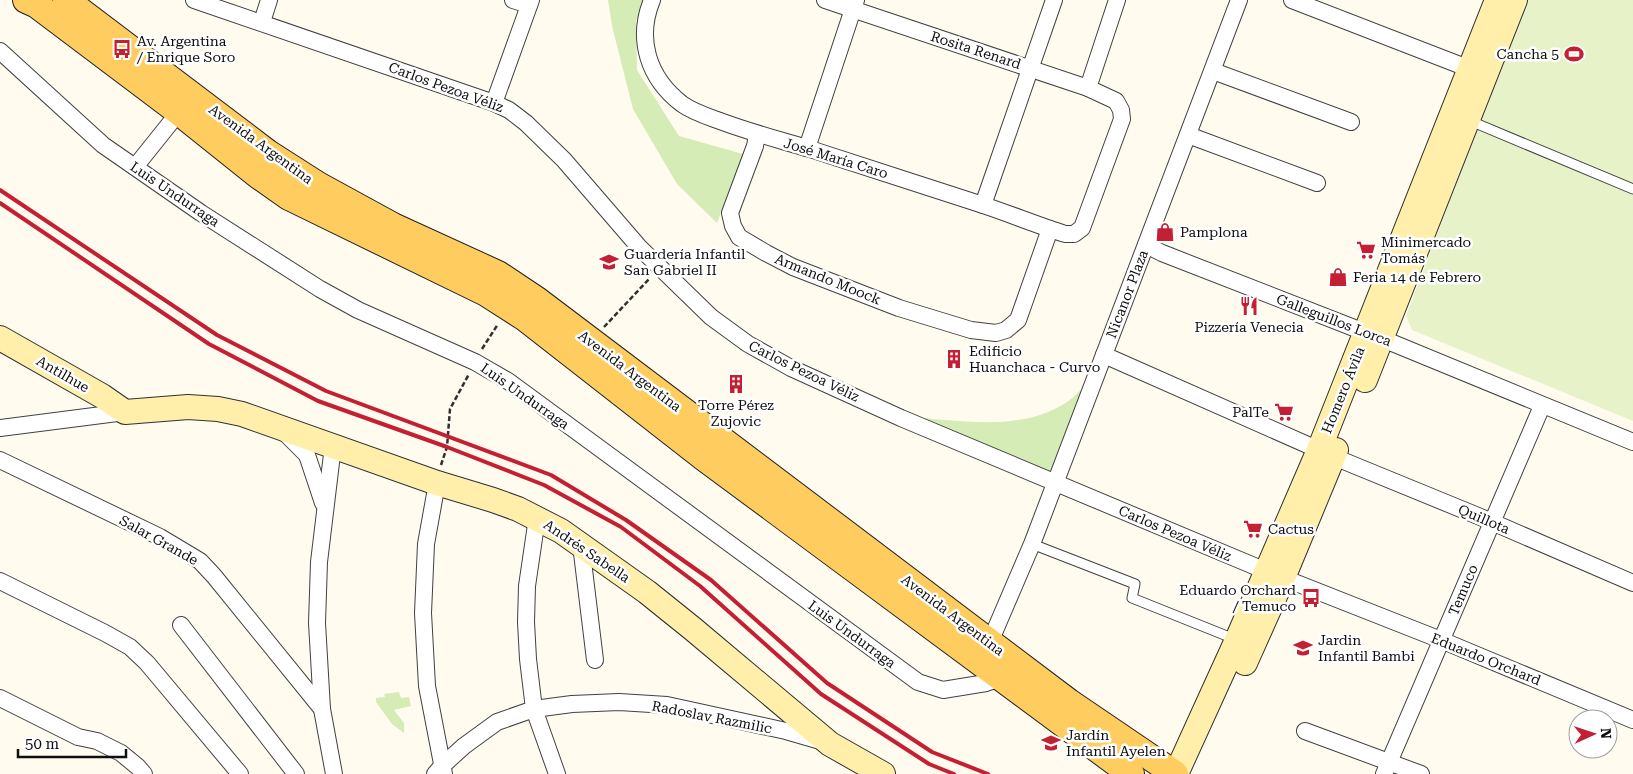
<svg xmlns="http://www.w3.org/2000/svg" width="1633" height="774" font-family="'Roboto Serif',serif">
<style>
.green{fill:#d6ecb6}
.pitch{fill:#e7f2c9}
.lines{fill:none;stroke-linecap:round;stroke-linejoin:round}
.service-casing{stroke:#414141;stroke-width:11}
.minor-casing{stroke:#414141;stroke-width:18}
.secondary-casing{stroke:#303030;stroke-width:26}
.primary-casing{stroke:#1f1f1f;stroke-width:28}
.path{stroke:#303030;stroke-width:2.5;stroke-dasharray:5 2.5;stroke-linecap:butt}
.service{stroke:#fff;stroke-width:9}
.minor{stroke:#fff;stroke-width:16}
.secondary{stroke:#ffefaa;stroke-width:24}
.primary{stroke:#ffcc5f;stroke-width:26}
.rail{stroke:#c51f33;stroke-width:4}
.labels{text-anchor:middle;stroke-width:5;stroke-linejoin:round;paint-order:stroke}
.poi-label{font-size:14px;fill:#0e0e0e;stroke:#fff;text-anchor:start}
.street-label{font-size:14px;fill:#0e0e0e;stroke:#fff}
</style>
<rect width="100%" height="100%" fill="#fffbef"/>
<g class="green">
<polygon points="608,0 644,0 636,21 637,70 679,136 743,154 717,223 677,184 633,109 612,26"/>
<path d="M1092,378L1060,471L1048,476L923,418C972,422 1024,430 1067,402C1076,396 1084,386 1092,378Z"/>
<polygon points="399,692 401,698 409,697 411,706 394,710 404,723 404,733 392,724 376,702 376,698 385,697 384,694"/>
</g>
<polygon class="pitch" points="1526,0 1633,0 1633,421 1412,330 1406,316"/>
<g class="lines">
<g class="service-casing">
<g id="service">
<polyline points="1468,120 1633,189"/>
<polyline points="1032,544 1135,584 1132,598 1237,640"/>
</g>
</g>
<g class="minor-casing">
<g id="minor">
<polyline points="194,0 494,103 509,110 526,123 564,160 639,247 711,317 748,344 791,368 901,418 1266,571 1441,640 1633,720"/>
<polyline points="513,0 529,5"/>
<path d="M652,0C636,39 648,78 682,104C693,112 706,116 720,121C749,132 780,140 810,149C868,168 925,186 983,205C1010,214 1037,225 1065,234H1074L1082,228L1122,119L1121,110L1116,101L1088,88L825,0"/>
<polyline points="1292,0 1470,69"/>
<polyline points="262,22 269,0"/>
<polyline points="0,51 103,145 201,213 320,289 358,310 475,362 508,381 918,682 943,690 986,683 1001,678"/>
<polyline points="1213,71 1351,122"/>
<polyline points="1088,88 1117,0"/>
<polyline points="494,103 531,0"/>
<polyline points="757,135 755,146 730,213 733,226 739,237 766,253 793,267 899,308 971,330 996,333 1006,330 1018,320 1050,229"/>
<polyline points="1188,135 1317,183"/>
<polyline points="807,148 856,0"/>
<polyline points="135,167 179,112 182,105"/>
<polyline points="983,205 1054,0"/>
<polyline points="1146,245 1162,253 1395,344 1633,442"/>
<polyline points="1104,355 1319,450"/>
<polyline points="0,428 125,412"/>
<polyline points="284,432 307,455 323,503"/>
<polyline points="333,446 319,562 317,623 322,709 334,774"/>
<polyline points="1334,457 1478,516 1633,583"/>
<polyline points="0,460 160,537 200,561 214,576 322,709"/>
<polyline points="437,483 426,544 423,613 427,686 444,774"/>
<polyline points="537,518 527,586 526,622 528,659 534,709 557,774"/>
<polyline points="581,545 595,660"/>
<polyline points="0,581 105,633 130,647 147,663 240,774"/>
<polyline points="181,625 296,774"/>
<polyline points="990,642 1032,544 1239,0"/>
<polyline points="0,698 78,737 97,741 121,753 138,767 144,774"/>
<polyline points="1305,731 1421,774"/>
<polyline points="435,774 442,766 464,746 497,722 534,709 572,704 619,702 667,705 786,731 824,742"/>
<polyline points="1384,774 1542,406"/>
</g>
</g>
<g class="secondary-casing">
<g id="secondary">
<polyline points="0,338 102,396 125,412 188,407 218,409 242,414 437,483 493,500 518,509 561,531 647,592 693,629 830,744 883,774"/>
<polyline points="1365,380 1515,0"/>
<polyline points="1245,663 1283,578 1336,450"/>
<polyline points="1176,774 1237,640 1319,450 1497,0"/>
</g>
</g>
<g class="primary-casing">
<g id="primary">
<polyline points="26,0 37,5 179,112 259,176 289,197 486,293 525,318 703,457 1131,774"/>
<polyline points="66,0 268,153 318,185 393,226 498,274 537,300 1069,702 1175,774"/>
</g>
</g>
<g class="path">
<polyline points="604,327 650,278"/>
<polyline points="482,349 498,324"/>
<polyline points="441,465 447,447 450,409 469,374"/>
</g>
<use href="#service" class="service"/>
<use href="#minor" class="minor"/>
<use href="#secondary" class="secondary"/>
<use href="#primary" class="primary"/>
<g class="rail">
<polyline points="0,190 217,335 326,391 551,475 626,520 711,580 827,683 932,752 988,774"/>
<polyline points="0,203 209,344 318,401 447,447 544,485 621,527 700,586 821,694 929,764 954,774"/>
</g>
</g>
<defs>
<g id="bus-bare" transform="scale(1.5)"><path d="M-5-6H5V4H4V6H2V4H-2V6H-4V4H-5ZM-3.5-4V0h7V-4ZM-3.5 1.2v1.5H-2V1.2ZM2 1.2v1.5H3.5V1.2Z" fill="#c51f33" stroke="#fff" stroke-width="2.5" paint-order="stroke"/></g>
<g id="stadium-bare" transform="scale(1.5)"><path d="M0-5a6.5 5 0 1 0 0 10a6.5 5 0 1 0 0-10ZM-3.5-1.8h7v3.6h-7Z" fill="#c51f33" stroke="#fff" stroke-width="2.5" paint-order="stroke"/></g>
<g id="shop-bare" transform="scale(1.5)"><path d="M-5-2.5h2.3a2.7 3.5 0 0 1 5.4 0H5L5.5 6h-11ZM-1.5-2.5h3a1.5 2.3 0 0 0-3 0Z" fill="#c51f33" stroke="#fff" stroke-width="2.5" paint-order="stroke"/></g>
<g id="supermarket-bare" transform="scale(1.5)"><path d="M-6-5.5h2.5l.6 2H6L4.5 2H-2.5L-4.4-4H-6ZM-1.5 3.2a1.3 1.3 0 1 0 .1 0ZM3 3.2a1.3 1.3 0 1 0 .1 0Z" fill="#c51f33" stroke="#fff" stroke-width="2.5" paint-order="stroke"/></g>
<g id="school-bare" transform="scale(1.5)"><path d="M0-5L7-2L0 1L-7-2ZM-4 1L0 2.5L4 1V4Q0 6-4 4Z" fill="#c51f33" stroke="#fff" stroke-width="2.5" paint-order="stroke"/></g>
<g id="restaurant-bare" transform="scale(1.5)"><path d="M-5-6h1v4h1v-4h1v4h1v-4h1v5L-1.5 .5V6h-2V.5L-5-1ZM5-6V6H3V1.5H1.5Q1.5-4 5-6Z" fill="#c51f33" stroke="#fff" stroke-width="2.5" paint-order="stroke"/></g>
<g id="building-bare" transform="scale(1.5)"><path d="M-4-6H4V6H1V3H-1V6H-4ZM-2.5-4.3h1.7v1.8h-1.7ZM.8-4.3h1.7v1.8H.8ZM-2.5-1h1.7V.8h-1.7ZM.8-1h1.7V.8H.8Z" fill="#c51f33" stroke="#fff" stroke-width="2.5" paint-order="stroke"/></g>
</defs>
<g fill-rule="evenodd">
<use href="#bus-bare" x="122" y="49"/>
<use href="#stadium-bare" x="1574" y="54"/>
<use href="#shop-bare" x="1165" y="232"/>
<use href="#supermarket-bare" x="1366" y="250"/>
<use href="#school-bare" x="609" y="262"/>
<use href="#shop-bare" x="1338" y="277"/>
<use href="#restaurant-bare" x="1249" y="306"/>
<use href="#building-bare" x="954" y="359"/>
<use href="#building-bare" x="736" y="384"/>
<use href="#supermarket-bare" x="1284" y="412"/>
<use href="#supermarket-bare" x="1253" y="529"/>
<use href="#bus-bare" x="1311" y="598"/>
<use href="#school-bare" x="1303" y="648"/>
<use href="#school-bare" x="1051" y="743"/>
</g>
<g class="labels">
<g class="poi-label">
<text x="137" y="46">Av. Argentina<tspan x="137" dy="16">/ Enrique Soro</tspan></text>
<text x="1559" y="59" text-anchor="end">Cancha 5</text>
<text x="1180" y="237">Pamplona</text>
<text x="1381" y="247">Minimercado<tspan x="1381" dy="16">Tomás</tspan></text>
<text x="624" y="259">Guardería Infantil<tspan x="624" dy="16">San Gabriel II</tspan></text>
<text x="1353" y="282">Feria 14 de Febrero</text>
<text x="1249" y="332" text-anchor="middle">Pizzería Venecia</text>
<text x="969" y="356">Edificio<tspan x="969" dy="16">Huanchaca - Curvo</tspan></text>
<text x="736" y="410" text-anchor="middle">Torre Pérez<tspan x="736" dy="16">Zujovic</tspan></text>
<text x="1269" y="417" text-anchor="end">PalTe</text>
<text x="1268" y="534">Cactus</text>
<text x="1296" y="595" text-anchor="end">Eduardo Orchard<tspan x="1296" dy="16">/ Temuco</tspan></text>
<text x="1318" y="645">Jardin<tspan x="1318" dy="16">Infantil Bambi</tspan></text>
<text x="1066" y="740">Jardín<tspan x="1066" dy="16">Infantil Ayelen</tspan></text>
</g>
<g class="street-label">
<text transform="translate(976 50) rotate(18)" y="5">Rosita Renard</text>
<text transform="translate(446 87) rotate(20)" y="5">Carlos Pezoa Véliz</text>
<text transform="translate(261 144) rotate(36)" y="5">Avenida Argentina</text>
<text transform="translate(836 158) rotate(17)" y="5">José María Caro</text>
<text transform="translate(175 194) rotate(34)" y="5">Luis Undurraga</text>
<text transform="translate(828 279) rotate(22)" y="5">Armando Moock</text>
<text transform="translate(1127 294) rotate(-69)" y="5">Nicanor Plaza</text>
<text transform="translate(1334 320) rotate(21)" y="5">Galleguillos Lorca</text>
<text transform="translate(630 371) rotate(37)" y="5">Avenida Argentina</text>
<text transform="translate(804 371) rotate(26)" y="5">Carlos Pezoa Véliz</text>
<text transform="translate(63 374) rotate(30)" y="5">Antilhue</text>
<text transform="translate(1343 390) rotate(-68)" y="5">Homero Ávila</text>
<text transform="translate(525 396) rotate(35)" y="5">Luis Undurraga</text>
<text transform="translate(1484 519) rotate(23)" y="5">Quillota</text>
<text transform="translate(1175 533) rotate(23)" y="5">Carlos Pezoa Véliz</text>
<text transform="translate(159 540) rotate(29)" y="5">Salar Grande</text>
<text transform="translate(587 551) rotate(34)" y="5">Andrés Sabella</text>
<text transform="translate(1463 590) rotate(-67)" y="5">Temuco</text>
<text transform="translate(953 615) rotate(37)" y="5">Avenida Argentina</text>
<text transform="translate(852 634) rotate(36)" y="5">Luis Undurraga</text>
<text transform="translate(1486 659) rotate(22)" y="5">Eduardo Orchard</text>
<text transform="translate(712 717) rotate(11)" y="5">Radoslav Razmilic</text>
</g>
</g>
<g transform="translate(1593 734) rotate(87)"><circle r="24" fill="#ffffff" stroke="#9f9f9f"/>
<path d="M0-4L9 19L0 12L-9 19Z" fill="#c51f33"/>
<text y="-8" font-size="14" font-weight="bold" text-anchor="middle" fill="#0e0e0e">N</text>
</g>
<path d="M18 749v8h108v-8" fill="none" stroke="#0e0e0e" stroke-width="2.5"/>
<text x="25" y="749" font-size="15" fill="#0e0e0e" stroke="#ffffff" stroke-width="4" paint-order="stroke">50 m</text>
</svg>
